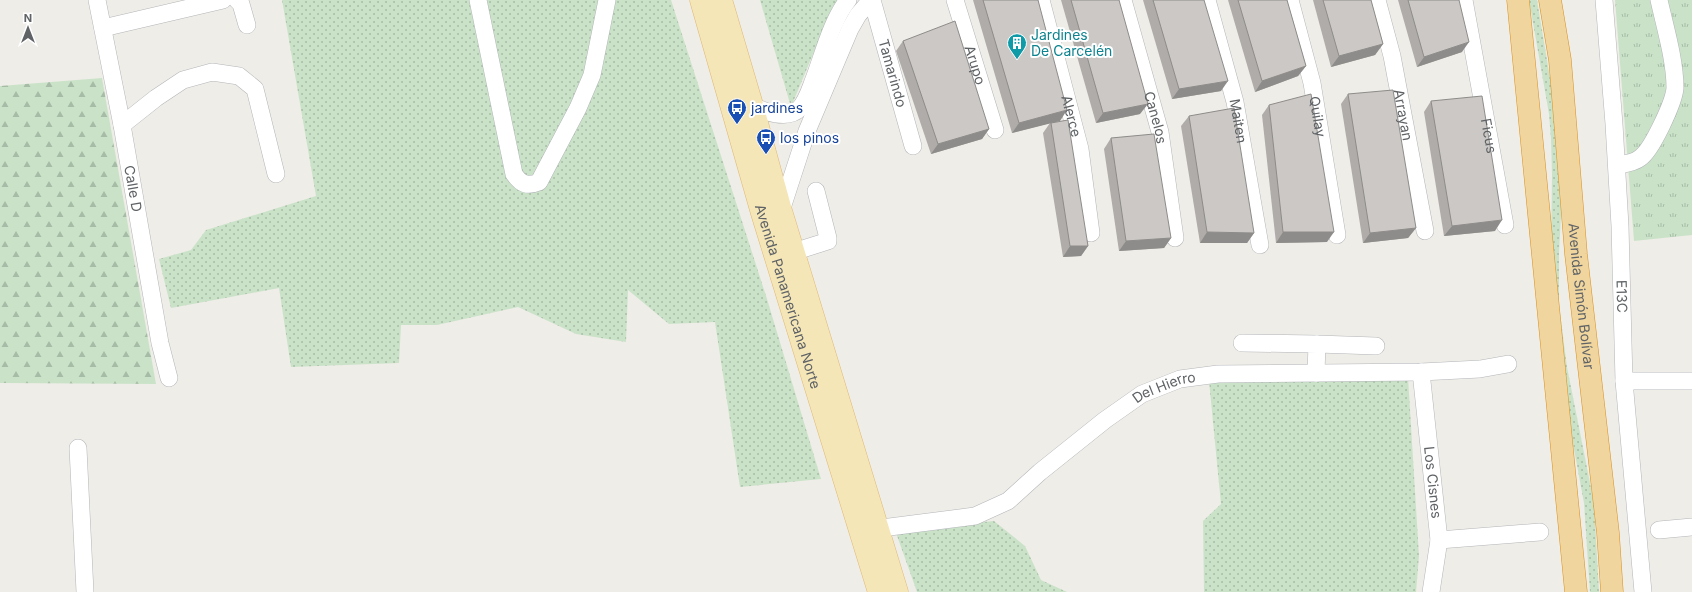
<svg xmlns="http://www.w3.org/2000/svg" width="1692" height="592" font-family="Inter,sans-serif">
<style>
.grass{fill:url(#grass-dots)}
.forest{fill:url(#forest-firs)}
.park{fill:url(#park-tufts)}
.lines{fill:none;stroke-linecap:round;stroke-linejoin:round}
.minor-casing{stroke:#b3b5b8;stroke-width:18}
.major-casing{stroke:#e0b871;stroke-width:23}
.highway-casing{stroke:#d9901e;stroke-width:23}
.minor{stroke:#fff;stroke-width:17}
.major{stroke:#f5e6b8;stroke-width:22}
.highway{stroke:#f0d59f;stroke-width:22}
.wall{fill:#afaca9}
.shaded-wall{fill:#8e8c8a}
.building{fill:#cbc8c5;stroke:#8e8c8a}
.labels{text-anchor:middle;stroke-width:4;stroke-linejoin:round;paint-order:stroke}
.culture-label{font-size:14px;fill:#0d838f;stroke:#fff;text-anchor:start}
.street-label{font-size:14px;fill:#5f6366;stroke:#fff}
.transit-label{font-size:14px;fill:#164399;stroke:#fff;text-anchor:start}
</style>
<defs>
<pattern id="grass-dots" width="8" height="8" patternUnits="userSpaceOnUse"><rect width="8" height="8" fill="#cae3c8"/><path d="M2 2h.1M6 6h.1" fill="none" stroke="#a7bca6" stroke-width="1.8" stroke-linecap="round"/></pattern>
<pattern id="forest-firs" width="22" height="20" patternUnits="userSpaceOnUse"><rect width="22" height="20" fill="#cae3c8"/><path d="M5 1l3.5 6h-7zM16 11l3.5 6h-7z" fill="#a7bca6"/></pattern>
<pattern id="park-tufts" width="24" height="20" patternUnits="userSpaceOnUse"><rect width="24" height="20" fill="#cae3c8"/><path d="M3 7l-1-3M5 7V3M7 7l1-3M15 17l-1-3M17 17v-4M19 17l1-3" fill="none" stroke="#a7bca6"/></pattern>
</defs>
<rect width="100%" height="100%" fill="#efede8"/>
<g class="grass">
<polygon points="282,0 671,0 767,299 821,479 740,487 715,322 669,324 628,290 626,342 576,334 518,307 437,325 401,325 399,363 291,367 279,288 171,308 159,259 191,250 206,230 316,196"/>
<polygon points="760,0 838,0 833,6 791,107"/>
<polygon points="1529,0 1537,0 1556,114 1562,196 1559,253 1559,305 1567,367 1594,503 1599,592 1590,592 1584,503 1566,406 1551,250 1552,175 1551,139 1549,114"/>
<polygon points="1408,377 1419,556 1416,592 1204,592 1203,521 1221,504 1209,381"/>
<polygon points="994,521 1025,546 1041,580 1067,592 917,592 895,530"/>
</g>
<polygon class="forest" points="102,78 156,384 0,383 0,86"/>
<polygon class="park" points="1615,0 1692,0 1692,235 1634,241"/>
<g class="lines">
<g class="minor-casing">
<g id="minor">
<path id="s1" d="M97,0L122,125L160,343L169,378"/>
<polyline points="237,0 241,4 247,25"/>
<path d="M478,0L514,174C521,184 527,187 539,182L578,108L592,75L607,0"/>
<path id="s2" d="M872,0L913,146"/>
<path id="s3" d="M955,0L995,130"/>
<path id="s4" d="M1041,0L1080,149L1091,233"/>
<path id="s5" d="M1123,0L1160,132L1175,238"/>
<path id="s6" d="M1207,0L1235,102L1260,245"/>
<path id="s7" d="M1290,0L1312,83L1337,235"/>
<path id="s8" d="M1377,0L1392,56L1425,231"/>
<path id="s9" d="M1464,0L1505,225"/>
<path id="s10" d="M1604,0L1614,124L1620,226L1624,381L1643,592"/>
<polyline points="103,28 223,0"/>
<path d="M752,105C763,112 788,120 799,109C807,101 810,89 814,79C823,55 832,20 848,0"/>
<polyline points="122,125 156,98 183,80 212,72 239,76 255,89 276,174"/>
<path d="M1617,165C1624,164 1634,163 1640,158C1652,150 1674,102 1675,88C1675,60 1665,27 1659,0"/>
<polyline points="781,211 807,131 850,29 858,15 871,0"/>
<polyline points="793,252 828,241 828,238 816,191"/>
<polyline points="1242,343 1317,344 1316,373"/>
<polyline points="1317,344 1376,346"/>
<path id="s11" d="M1421,372L1439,540L1431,592"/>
<polyline points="1624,381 1692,381"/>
<polyline points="78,448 85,592"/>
<path id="s12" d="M866,530L975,516L1008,501L1040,472L1105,420L1142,394L1180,379L1218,374L1421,372L1480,369L1508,364"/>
<polyline points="1659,530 1692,527"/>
<polyline points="1439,540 1540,532"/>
</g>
</g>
<g class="major-casing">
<g id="major">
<path id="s13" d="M701,0L762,213L879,592"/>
<polyline points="721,0 752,105 781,211 897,592"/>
</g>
</g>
<g class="highway-casing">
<g id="highway">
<polyline points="1518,0 1576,592"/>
<path id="s14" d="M1550,0L1560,60L1576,254L1608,533L1612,592"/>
</g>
</g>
<use href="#minor" class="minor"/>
<use href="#major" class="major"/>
<use href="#highway" class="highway"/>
</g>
<g class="wall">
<polygon points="973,0 1038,0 1060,121 1054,122 1088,246 1081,256 1063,257 1043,133 1050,123 1012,133"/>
<polygon points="1061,0 1119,0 1140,114 1096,123"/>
<polygon points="1143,0 1204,0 1221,91 1172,99"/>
<polygon points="1228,0 1287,0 1306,66 1298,76 1255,92"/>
<polygon points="1313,0 1371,0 1383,44 1375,55 1331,67"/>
<polygon points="1398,0 1459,0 1462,52 1417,67"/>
<polygon points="903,41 989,129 982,139 931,154 896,51"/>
<polygon points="1348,94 1416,228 1408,238 1363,243 1341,104"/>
<polygon points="1431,101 1495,231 1444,236 1424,112"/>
<polygon points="1269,105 1327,242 1276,243 1262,115"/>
<polygon points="1189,116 1254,233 1247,243 1200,243 1181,126"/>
<polygon points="1111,138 1171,238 1164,248 1119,251 1104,149"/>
</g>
<g class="shaded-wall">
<polygon points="1469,42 1462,52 1417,67 1424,57"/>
<polygon points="1383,44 1375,55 1331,67 1339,56"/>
<polygon points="1306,66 1298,76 1255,92 1262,81"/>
<polygon points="1228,81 1221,91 1172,99 1179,89"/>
<polygon points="1148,104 1140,114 1096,123 1103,113"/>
<polygon points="1067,110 1060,121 1012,133 1019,123"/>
<polygon points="989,129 982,139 931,154 938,144"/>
<polygon points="1502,220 1495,231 1444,236 1452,226"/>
<polygon points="1416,228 1408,238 1363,243 1370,233"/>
<polygon points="1207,232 1254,233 1247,243 1200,243"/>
<polygon points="1283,232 1334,232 1327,242 1276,243"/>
<polygon points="1171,238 1164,248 1119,251 1126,241"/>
<polygon points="1070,246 1088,246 1081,256 1063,257"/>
</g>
<g class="building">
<polygon points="983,0 1038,0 1067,110 1019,123"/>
<polygon points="1071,0 1119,0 1148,104 1103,113"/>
<polygon points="1153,0 1204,0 1228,81 1179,89"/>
<polygon points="1238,0 1287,0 1306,66 1262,81"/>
<polygon points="1323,0 1371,0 1383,44 1339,56"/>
<polygon points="1408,0 1459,0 1469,42 1424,57"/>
<polygon points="955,21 989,129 938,144 903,41"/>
<polygon points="1393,90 1416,228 1370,233 1348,94"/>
<polygon points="1311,94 1334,232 1283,232 1269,105"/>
<polygon points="1482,96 1502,220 1452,226 1431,101"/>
<polygon points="1234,108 1254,233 1207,232 1189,116"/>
<polygon points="1068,120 1088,246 1070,246 1051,123"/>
<polygon points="1154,134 1171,238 1126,241 1111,138"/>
</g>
<defs>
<g id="building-pin" transform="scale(1)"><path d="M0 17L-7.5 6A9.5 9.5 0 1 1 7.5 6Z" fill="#0f9aa8" stroke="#fff"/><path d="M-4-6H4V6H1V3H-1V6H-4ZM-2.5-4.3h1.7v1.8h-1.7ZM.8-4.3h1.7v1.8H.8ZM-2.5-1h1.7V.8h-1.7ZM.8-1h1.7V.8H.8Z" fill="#fff"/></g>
<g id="bus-pin" transform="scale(1)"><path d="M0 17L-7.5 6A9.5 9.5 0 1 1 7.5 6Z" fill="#1a4fb4" stroke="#fff"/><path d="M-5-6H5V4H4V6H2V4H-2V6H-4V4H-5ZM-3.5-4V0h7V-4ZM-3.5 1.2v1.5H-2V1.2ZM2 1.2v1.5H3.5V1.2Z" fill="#fff"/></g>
</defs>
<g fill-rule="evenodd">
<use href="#building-pin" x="1017" y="43"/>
<use href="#bus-pin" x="737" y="108"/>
<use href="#bus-pin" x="766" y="138"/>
</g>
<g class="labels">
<g class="culture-label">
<text x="1031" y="40">Jardines<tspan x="1031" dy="16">De Carcelén</tspan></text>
</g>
<g class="street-label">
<text dy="5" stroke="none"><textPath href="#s3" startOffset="68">Arupo</textPath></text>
<text dy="5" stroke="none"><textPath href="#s2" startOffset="76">Tamarindo</textPath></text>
<text dy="5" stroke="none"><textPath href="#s8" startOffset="118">Arrayan</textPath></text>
<text dy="5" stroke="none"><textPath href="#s4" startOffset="120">Alerce</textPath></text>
<text dy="5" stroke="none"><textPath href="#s7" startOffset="120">Quilay</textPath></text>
<text dy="5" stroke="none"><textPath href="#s5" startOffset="122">Canelos</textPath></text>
<text dy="5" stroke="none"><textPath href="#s6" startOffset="125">Maiten</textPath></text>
<text dy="5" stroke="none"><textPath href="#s9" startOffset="138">Ficus</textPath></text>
<text dy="5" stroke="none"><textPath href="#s1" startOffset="192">Calle D</textPath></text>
<text dy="5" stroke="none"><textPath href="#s14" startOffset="298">Avenida Simón Bolívar</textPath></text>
<text dy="5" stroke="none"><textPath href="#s10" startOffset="297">E13C</textPath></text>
<text dy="5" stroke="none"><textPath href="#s13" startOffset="309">Avenida Panamericana Norte</textPath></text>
<text dy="5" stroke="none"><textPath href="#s12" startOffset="341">Del Hierro</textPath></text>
<text dy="5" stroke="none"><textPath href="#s11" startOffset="111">Los Cisnes</textPath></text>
</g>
<g class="transit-label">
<text x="751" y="113">jardines</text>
<text x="780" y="143">los pinos</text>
</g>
</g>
<g transform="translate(28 28)" stroke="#ffffff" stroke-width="3" paint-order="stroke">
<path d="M0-3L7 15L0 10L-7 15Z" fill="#5f6366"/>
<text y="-6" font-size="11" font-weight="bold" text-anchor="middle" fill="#5f6366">N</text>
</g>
</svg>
